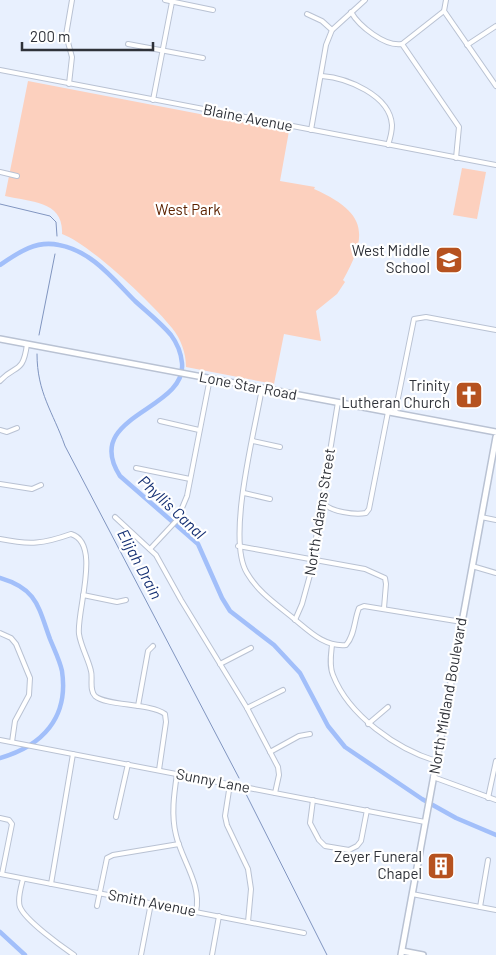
<svg xmlns="http://www.w3.org/2000/svg" width="496" height="955" font-family="Barlow,sans-serif">
<style>
.green{fill:#fcd0be}
.lines{fill:none;stroke-linecap:round;stroke-linejoin:round}
.stream{stroke:#8095c0;stroke-width:1}
.canal{stroke:#a2bffa;stroke-width:4.5}
.street-casing{stroke:#b9c2d3;stroke-width:6}
.secondary-casing{stroke:#b9c2d3;stroke-width:8}
.street{stroke:#fff;stroke-width:4}
.secondary{stroke:#fff;stroke-width:5}
.labels{text-anchor:middle;stroke-width:4.5;stroke-linejoin:round;paint-order:stroke}
.street-label{font-size:15px;fill:#2f3239;stroke:#fff}
.park-label{font-size:15px;fill:#5d2200;stroke:#fff}
.poi-label{font-size:15px;fill:#2f3239;stroke:#fff;text-anchor:end}
.water-label{font-size:16px;font-style:italic;fill:#163174;stroke:#fff}
</style>
<rect width="100%" height="100%" fill="#e8f0fe"/>
<g class="green">
<path d="M28,81L289,131L280,181L315,187L314,189C365,212 370,232 343,280L345,282L337,294L316,311L321,341L284,334L274,384L186,367C186,353 181,339 172,328C153,304 90,244 62,234C64,201 31,202 5,196Z"/>
<polygon points="462,168 486,172 477,219 453,215"/>
</g>
<g class="lines">
<g class="stream">
<polyline points="0,204 50,216 56,222 57,236"/>
<polyline points="39,335 55,254"/>
<path d="M37,354C37,393 53,412 65,446L239,778"/>
<polyline points="245,792 327,955"/>
</g>
<g class="canal">
<path d="M0,265C19,252 36,240 59,245C92,251 113,279 135,301C147,312 161,323 171,335C177,343 181,353 182,363C187,411 81,415 120,476L198,544L222,598L230,611L274,645L300,673L328,726L345,747L422,799L456,818L496,835"/>
<path d="M0,578C37,589 38,606 50,639C54,649 60,661 62,671C69,718 42,746 0,758"/>
<polyline points="0,932 25,955"/>
</g>
<g class="street-casing">
<g id="street">
<polyline points="165,0 213,10"/>
<polyline points="446,0 444,11 496,86"/>
<path d="M351,12C359,26 385,47 402,44L459,127L456,158"/>
<polyline points="307,14 322,21 332,30"/>
<polyline points="128,44 203,58"/>
<polyline points="402,44 444,11"/>
<polyline points="467,45 496,26"/>
<polyline points="0,70 496,165"/>
<path d="M322,76C347,78 390,95 392,125C392,131 390,139 388,145"/>
<polyline points="69,84 72,57 66,35 72,0"/>
<polyline points="153,100 172,2"/>
<polyline points="311,130 326,45 332,30 365,0"/>
<polyline points="0,172 17,176"/>
<path d="M0,381C15,364 23,375 27,344"/>
<path d="M262,388C255,430 226,539 247,573C258,592 276,604 293,618C309,631 324,647 346,645C355,635 354,620 359,608L364,606L462,622"/>
<polyline points="395,413 414,319 426,317 496,330"/>
<polyline points="160,421 199,430"/>
<polyline points="0,430 7,432 17,428"/>
<polyline points="253,441 280,447"/>
<polyline points="136,468 190,479"/>
<polyline points="0,484 32,489 41,485"/>
<polyline points="244,493 270,499"/>
<path d="M323,503C331,512 355,515 366,513L369,509L388,412"/>
<polyline points="115,517 156,555 181,600 247,708 278,767 279,775 275,793"/>
<polyline points="481,517 496,520"/>
<path d="M0,539C30,545 43,544 71,534C102,543 76,612 79,634C81,647 88,658 91,671C93,678 89,690 95,696C106,706 150,703 165,714L166,722L159,770"/>
<polyline points="238,546 365,569 385,578 386,584 384,608"/>
<polyline points="150,549 177,520 187,496 210,378"/>
<polyline points="472,566 496,573"/>
<polyline points="83,595 117,602 126,600"/>
<polyline points="295,620 302,604 310,575 338,402"/>
<polyline points="0,633 11,638 16,644 30,678 29,695 15,721 12,742"/>
<path d="M332,645C331,654 329,666 333,675C349,716 397,749 436,761"/>
<polyline points="220,664 251,648"/>
<polyline points="138,706 148,651 153,646"/>
<polyline points="247,708 283,690"/>
<polyline points="368,724 388,707"/>
<polyline points="0,740 425,822"/>
<polyline points="270,752 299,736 310,734"/>
<path d="M177,774C174,794 171,815 176,835C182,861 202,884 196,912"/>
<polyline points="433,777 496,800"/>
<polyline points="230,784 225,816 227,825 248,869 251,889 248,922"/>
<polyline points="488,798 496,761"/>
<polyline points="313,800 310,823 319,840 325,846 349,850 357,846 361,841 367,810"/>
<polyline points="116,817 128,764"/>
<polyline points="0,818 9,820 12,824 2,874"/>
<polyline points="0,874 304,933"/>
<path d="M23,879C21,887 17,899 20,907C25,920 61,946 74,955"/>
<polyline points="51,884 73,754"/>
<polyline points="412,894 496,910"/>
<polyline points="97,906 107,858 113,855 179,844"/>
<polyline points="480,907 488,860"/>
<polyline points="141,955 151,903"/>
<polyline points="212,955 219,916"/>
</g>
</g>
<g class="secondary-casing">
<g id="secondary">
<polyline points="0,339 496,432"/>
<polyline points="402,951 423,955"/>
<polyline points="401,955 496,437"/>
</g>
</g>
<use href="#street" class="street"/>
<use href="#secondary" class="secondary"/>
</g>
<defs>
<g id="school-square" transform="scale(1.4375)"><rect x="-9" y="-9" width="18" height="18" rx="4" fill="#b6521f" stroke="#fff"/><path d="M0-5L7-2L0 1L-7-2ZM-4 1L0 2.5L4 1V4Q0 6-4 4Z" fill="#fff"/></g>
<g id="church-square" transform="scale(1.4375)"><rect x="-9" y="-9" width="18" height="18" rx="4" fill="#b6521f" stroke="#fff"/><path d="M-1.2-6h2.4v3.5h3.3v2.4h-3.3V6h-2.4V-.1h-3.3v-2.4h3.3Z" fill="#fff"/></g>
<g id="building-square" transform="scale(1.4375)"><rect x="-9" y="-9" width="18" height="18" rx="4" fill="#b6521f" stroke="#fff"/><path d="M-4-6H4V6H1V3H-1V6H-4ZM-2.5-4.3h1.7v1.8h-1.7ZM.8-4.3h1.7v1.8H.8ZM-2.5-1h1.7V.8h-1.7ZM.8-1h1.7V.8H.8Z" fill="#fff"/></g>
</defs>
<g fill-rule="evenodd">
<use href="#school-square" x="449" y="260"/>
<use href="#church-square" x="469" y="395"/>
<use href="#building-square" x="441" y="866"/>
</g>
<g class="labels">
<g class="street-label">
<text transform="translate(248 118) rotate(11)" y="5">Blaine Avenue</text>
<text transform="translate(248 386) rotate(11)" y="5">Lone Star Road</text>
<text transform="translate(320 512) rotate(-81)" y="5">North Adams Street</text>
<text transform="translate(448 696) rotate(-80)" y="5">North Midland Boulevard</text>
<text transform="translate(213 781) rotate(11)" y="5">Sunny Lane</text>
<text transform="translate(152 903) rotate(11)" y="5">Smith Avenue</text>
</g>
<g class="park-label">
<text x="188" y="215">West Park</text>
</g>
<g class="poi-label">
<text x="430" y="256">West Middle<tspan x="430" dy="17">School</tspan></text>
<text x="450" y="391">Trinity<tspan x="450" dy="17">Lutheran Church</tspan></text>
<text x="422" y="862">Zeyer Funeral<tspan x="422" dy="17">Chapel</tspan></text>
</g>
<g class="water-label">
<text transform="translate(172 507) rotate(43)" y="6">Phyllis Canal</text>
<text transform="translate(140 564) rotate(62)" y="6">Elijah Drain</text>
</g>
</g>
<path d="M22 42v8h131v-8" fill="none" stroke="#2f3239" stroke-width="2.5"/>
<text x="30" y="42" font-size="15" fill="#2f3239" stroke="#ffffff" stroke-width="4" paint-order="stroke">200 m</text>
</svg>
